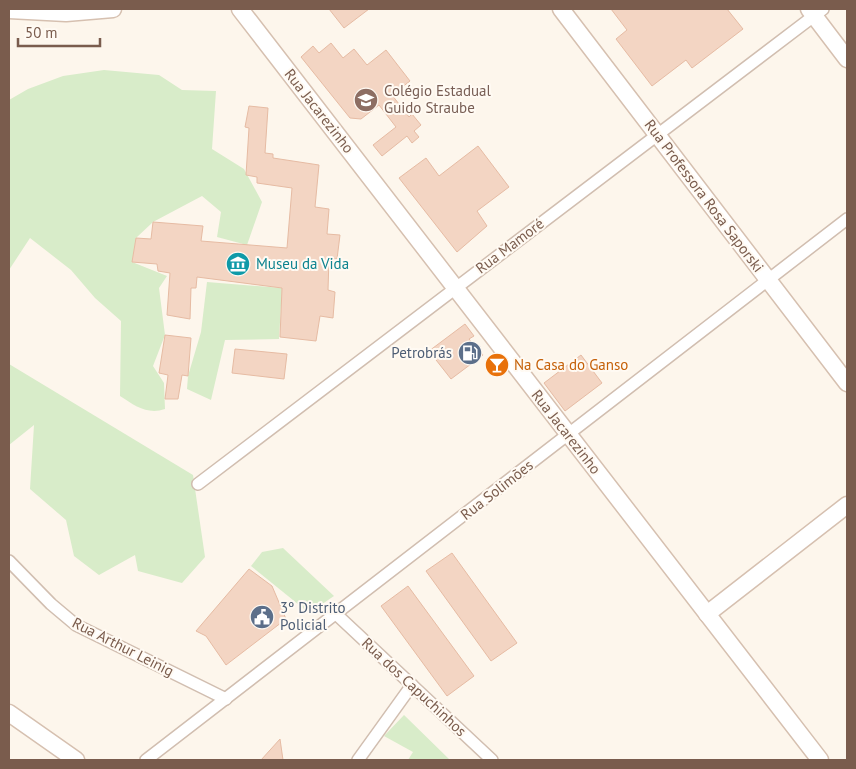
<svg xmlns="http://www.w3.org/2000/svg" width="856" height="769" font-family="'PT Sans',sans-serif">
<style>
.green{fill:#d8ecc9}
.building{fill:#f3d5c3;stroke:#e6bba3}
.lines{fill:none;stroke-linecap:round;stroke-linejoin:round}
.street-casing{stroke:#d1beb0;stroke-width:14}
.secondary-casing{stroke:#d6c0b0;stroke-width:19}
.street{stroke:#fff;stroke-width:11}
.secondary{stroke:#fff;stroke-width:16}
.labels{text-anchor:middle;stroke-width:4;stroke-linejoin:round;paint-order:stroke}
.education-label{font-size:15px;fill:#785e54;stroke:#fffaf3;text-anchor:start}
.street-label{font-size:15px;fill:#7a5c4d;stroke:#fffaf3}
.culture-label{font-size:15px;fill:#0d838f;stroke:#fffaf3;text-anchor:start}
.service-label{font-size:15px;fill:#4e5e75;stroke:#fffaf3;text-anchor:end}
.food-label{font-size:15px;fill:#c56008;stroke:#fffaf3;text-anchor:start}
</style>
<rect width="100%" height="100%" fill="#fdf6ec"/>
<g class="green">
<path d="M104,70L159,75L182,90L216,91L212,149L244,169L262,202L247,245L217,237L221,212L202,196L153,222L136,238L132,262L167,276L159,288L165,335L153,366L164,383L165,409C148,415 135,406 120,396L121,321L95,298L71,270L30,238L9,270V100L28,89L63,76Z"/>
<polygon points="207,282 282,288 279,339 225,340 211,400 187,389 188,376 201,332"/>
<polygon points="9,364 193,475 205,557 182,583 138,571 135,555 99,575 74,556 66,520 30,489 34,425 9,445"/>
<polygon points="283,548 334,596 309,613 251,566 262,552"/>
<polygon points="404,715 450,760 408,760 413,752 384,736"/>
</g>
<g class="building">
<polygon points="329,9 369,9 344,28"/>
<polygon points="611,9 727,9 743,29 692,68 686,60 652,86 616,39 627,30"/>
<polygon points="331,43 343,58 354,49 367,65 386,50 410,81 392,95 409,117 412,114 421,125 414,131 419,137 412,143 407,136 382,156 373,145 396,127 379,105 361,119 350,118 301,57 313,46 319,53"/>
<polygon points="249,106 268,108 265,153 273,154 273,158 319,165 315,207 329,209 327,234 340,235 337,259 329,258 328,290 335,292 333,318 320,316 316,341 280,337 282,288 197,277 196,288 191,288 190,319 167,315 170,273 158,271 157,264 132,262 136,238 151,239 153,222 203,226 201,241 287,248 292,188 257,183 257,177 246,175 249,128 245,127"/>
<polygon points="478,146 509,187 477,211 487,226 457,252 399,178 426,158 439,176"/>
<polygon points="465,324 474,336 469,339 483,355 451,379 429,351"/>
<polygon points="165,335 191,338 188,376 182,375 178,399 165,399 168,375 159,373"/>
<polygon points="235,349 287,354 284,379 232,373"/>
<polygon points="581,355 602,383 565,411 544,383"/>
<polygon points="452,553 517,643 491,661 426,571"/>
<polygon points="249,569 272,586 286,619 226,665 206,636 196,631"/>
<polygon points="408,586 474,676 447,696 381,606"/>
<polygon points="280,739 283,760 261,760"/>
</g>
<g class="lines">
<g class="street-casing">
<g id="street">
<polyline points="198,484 823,9"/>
<polyline points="9,561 51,604 76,625 226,699"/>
<polyline points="336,614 492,760"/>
<polyline points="146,760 847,219"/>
<polyline points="358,760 412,685"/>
</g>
</g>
<g class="secondary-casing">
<g id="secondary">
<polyline points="240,9 820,760"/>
<polyline points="561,9 847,383"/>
<polyline points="809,9 847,59"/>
<polyline points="9,10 66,13 113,9"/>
<polyline points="707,614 847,505"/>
<polyline points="9,713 76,760"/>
</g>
</g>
<use href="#street" class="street"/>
<use href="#secondary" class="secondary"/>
</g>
<defs>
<g id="university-disc" transform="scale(1.25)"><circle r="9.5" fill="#8d6e63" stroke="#fffaf3"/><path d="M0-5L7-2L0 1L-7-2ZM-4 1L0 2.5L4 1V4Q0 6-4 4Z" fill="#fff"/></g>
<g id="museum-disc" transform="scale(1.25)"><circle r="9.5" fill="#0f9aa8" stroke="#fffaf3"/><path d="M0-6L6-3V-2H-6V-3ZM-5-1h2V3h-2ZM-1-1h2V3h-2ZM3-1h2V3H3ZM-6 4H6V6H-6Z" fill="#fff"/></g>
<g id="fuel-disc" transform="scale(1.25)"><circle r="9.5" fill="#5c6f8a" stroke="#fffaf3"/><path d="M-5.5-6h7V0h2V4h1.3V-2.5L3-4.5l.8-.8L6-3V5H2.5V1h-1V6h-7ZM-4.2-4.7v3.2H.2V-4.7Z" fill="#fff"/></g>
<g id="bar-disc" transform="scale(1.25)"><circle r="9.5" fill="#e8710a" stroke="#fffaf3"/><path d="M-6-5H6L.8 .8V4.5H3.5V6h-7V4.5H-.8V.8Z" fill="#fff"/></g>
<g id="civic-disc" transform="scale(1.25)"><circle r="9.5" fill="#5c6f8a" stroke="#fffaf3"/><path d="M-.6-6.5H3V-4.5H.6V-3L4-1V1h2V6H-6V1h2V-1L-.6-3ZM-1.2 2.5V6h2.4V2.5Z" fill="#fff"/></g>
</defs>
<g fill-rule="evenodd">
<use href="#university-disc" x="366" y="100"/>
<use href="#museum-disc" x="238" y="264"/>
<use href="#fuel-disc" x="470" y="353"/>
<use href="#bar-disc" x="497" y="365"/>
<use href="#civic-disc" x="262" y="617"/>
</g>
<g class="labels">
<g class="education-label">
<text x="384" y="96">Colégio Estadual<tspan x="384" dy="17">Guido Straube</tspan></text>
</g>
<g class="street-label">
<text transform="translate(319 111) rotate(52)" y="5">Rua Jacarezinho</text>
<text transform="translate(704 196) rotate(53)" y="5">Rua Professora Rosa Saporski</text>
<text transform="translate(510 246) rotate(-37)" y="5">Rua Mamoré</text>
<text transform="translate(566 432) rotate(52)" y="5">Rua Jacarezinho</text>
<text transform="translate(497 490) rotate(-38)" y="5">Rua Solimões</text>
<text transform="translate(123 647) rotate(27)" y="5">Rua Arthur Leinig</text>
<text transform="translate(414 687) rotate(43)" y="5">Rua dos Capuchinhos</text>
</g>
<g class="culture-label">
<text x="256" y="269">Museu da Vida</text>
</g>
<g class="service-label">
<text x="452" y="358">Petrobrás</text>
<text x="280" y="613" text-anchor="start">3º Distrito<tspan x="280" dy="17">Policial</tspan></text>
</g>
<g class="food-label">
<text x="514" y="370">Na Casa do Ganso</text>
</g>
</g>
<rect width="856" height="769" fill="none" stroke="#7a5c4d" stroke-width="20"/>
<path d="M18 38v8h82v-8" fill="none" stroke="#7a5c4d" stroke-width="2.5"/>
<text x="25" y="38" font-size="15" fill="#7a5c4d" stroke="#fffaf3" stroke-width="4" paint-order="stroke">50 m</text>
</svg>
